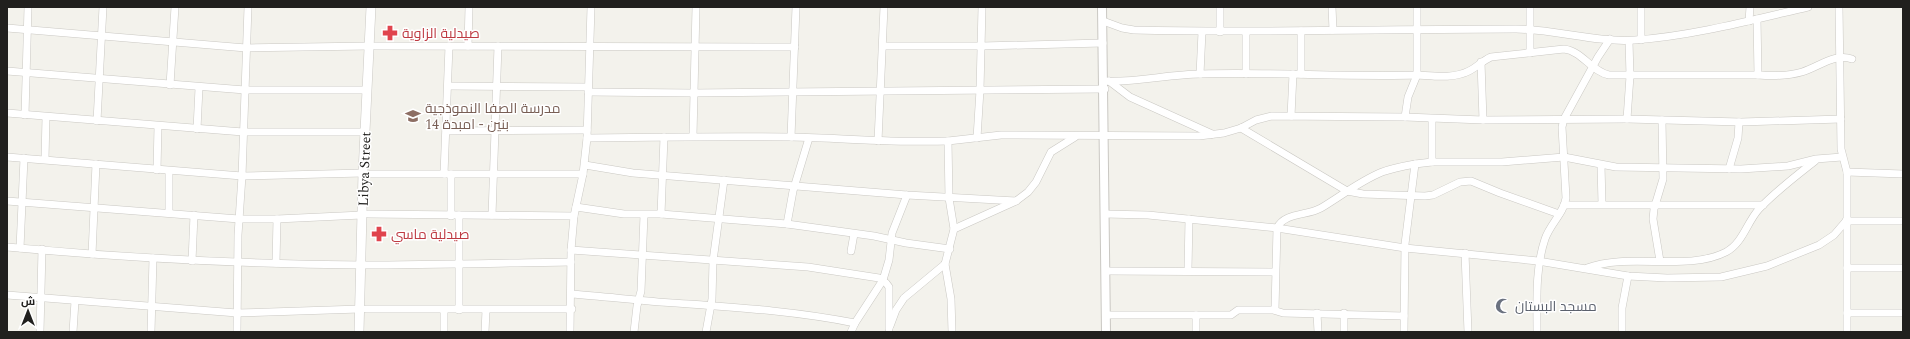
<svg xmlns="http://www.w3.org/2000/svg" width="1910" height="339" font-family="Spectral,Cairo,serif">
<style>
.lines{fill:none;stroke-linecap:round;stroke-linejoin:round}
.minor-casing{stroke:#cac8c3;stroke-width:8}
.tertiary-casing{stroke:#cac8c3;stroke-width:10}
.secondary-casing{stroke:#cac8c3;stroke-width:10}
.minor{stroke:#fff;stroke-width:7}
.tertiary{stroke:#fff;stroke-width:8}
.secondary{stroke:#fff;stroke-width:9}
.labels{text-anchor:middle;stroke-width:3;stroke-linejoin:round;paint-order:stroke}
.health-label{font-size:14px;fill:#be3a42;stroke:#fff;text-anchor:start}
.education-label{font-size:14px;fill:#785e54;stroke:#fff;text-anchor:start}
.street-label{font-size:14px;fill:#21201e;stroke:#fff}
.worship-label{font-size:14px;fill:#5b616d;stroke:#fff;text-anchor:start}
</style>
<rect width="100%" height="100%" fill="#f3f2ec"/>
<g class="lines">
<g class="minor-casing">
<g id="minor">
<polyline points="1332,7 1333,30"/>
<polyline points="1530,7 1530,53"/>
<polyline points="1641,7 1641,40"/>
<polyline points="1839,7 1841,149 1847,172 1847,332"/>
<path d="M1757,19L1758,75C1772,76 1788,76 1802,72C1819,67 1834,53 1852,59"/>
<path d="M1103,21L1122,28L1134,30C1262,33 1389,29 1516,29C1554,29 1598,43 1635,40C1692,36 1752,20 1808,7"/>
<polyline points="1749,21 1750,7"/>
<polyline points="7,28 246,48 369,46"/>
<polyline points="1220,32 1220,7"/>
<polyline points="1246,32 1246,74"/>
<polyline points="1629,41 1630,76 1627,119 1741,122 1841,119"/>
<polyline points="375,46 795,47"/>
<polyline points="468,46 469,7"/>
<polyline points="883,46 982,46 1103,43"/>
<polyline points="1481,62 1483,120"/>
<polyline points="7,71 245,90 367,90"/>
<polyline points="1200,74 1202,32"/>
<polyline points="1301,74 1301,31"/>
<path d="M1104,81C1136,83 1169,74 1201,74C1273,72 1345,77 1417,75V7"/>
<polyline points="1109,81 1130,97 1212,134"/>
<polyline points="170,85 175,7"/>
<polyline points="448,86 588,87"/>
<polyline points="588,92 693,93 1105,89"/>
<polyline points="7,113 243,132 365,132"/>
<polyline points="25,115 28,7"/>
<polyline points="1291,116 1293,74"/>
<polyline points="1405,117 1483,120 1627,119"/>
<polyline points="1432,119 1432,162"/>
<polyline points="97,121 103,7"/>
<polyline points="1241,128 1347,191 1363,194 1425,196 1433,195 1460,182 1471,181 1500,193 1559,214"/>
<polyline points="197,129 199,88"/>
<polyline points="447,131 587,130"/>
<polyline points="693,136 696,7"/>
<polyline points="791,137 796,7"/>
<path d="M587,138C655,137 722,136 790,137C843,138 895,143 948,141"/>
<polyline points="977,138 980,90 982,7"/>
<polyline points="878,141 884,7"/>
<polyline points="7,157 242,176 363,173"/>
<polyline points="45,159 46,117"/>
<polyline points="585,165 633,173 907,195 1016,201"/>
<polyline points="1601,165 1602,204"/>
<polyline points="1729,169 1738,138 1739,122"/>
<polyline points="157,170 158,126"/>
<polyline points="1847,172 1903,174"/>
<polyline points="370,174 583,174"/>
<polyline points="444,174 449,46"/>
<polyline points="7,201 239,219 277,219 362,215"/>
<polyline points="1564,205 1763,205"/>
<polyline points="576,207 624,214 661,214 787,224 874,236 906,243 950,249"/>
<polyline points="169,213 169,171"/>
<polyline points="368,214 574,216"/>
<polyline points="661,214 664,137"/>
<polyline points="1105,214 1148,215 1277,228 1405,248 1538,261 1628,276 1667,278 1721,277 1767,266 1819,245 1834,235 1846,221"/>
<polyline points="492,215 498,46"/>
<polyline points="451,216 451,174"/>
<polyline points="1846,221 1903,221"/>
<polyline points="787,224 793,191 809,138"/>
<path d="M954,229L949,198L948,141L1001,135L1199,136L1224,133L1241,128L1256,120L1272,116L1405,117L1408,97L1417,75C1434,76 1453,79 1469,71C1477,67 1482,61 1491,57L1564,49C1582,51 1592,72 1609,75H1758"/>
<path d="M7,247C125,258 244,264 362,265C432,265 501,263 571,262"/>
<polyline points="20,248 24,158"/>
<polyline points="571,250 808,267 879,278 886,283 889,287 889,329"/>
<polyline points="851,251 854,234"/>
<polyline points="1465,253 1468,332"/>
<polyline points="92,254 96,164"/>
<polyline points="192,261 194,215"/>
<polyline points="1660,261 1653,219 1654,209 1663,179 1662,120"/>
<polyline points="276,263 277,219"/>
<polyline points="945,264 951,299 952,332"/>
<path d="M1587,268C1629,252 1687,272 1726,252C1743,243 1747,222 1759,209C1776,191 1796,176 1815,161"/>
<polyline points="1847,268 1903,268"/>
<polyline points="1188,270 1189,219"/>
<polyline points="1106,271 1275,272"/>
<path d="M571,294C611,297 650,302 689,304C745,308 800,312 855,323"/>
<polyline points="7,295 237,313 360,309"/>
<polyline points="366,309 572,309"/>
<polyline points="444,310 444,332"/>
<polyline points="459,310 459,215"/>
<path d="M1275,310L1277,228C1285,212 1307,216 1321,208C1341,196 1360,181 1382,172C1393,168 1404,166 1415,164"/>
<polyline points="1317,313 1318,332"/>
<polyline points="1344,313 1344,332"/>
<polyline points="1847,313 1903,313"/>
<polyline points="1106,315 1231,315 1238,310 1273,310 1283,313 1404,316"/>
<polyline points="1196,315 1196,332"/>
<polyline points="890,326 896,310 904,298 945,264 954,229 1016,201 1028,192 1036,182 1051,152 1075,137"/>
<polyline points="40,332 42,249"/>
<polyline points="73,332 75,301"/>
<polyline points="151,332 153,258"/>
<polyline points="237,332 238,235 242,176 248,7"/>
<polyline points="485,332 486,310"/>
<polyline points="570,332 571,250 574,216 583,174 587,138 591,7"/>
<polyline points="634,332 637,306 641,291 644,215"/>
<polyline points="706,332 712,299 713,261 724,180"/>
<polyline points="851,332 855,323 883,280 889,260 892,233 907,195"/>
<polyline points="1404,332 1405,244 1415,164 1432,162 1502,162 1564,157 1616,167 1741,169 1788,166 1816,159 1842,157"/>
<path d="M1537,332C1537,301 1535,269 1545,239C1550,224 1564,213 1566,198L1562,127L1564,119L1598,57L1610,39"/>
<polyline points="1622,332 1622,308 1628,276"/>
</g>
</g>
<g class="tertiary-casing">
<polyline id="tertiary" points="1102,7 1106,332"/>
</g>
<g class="secondary-casing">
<polyline id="secondary" points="359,332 363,173 371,7"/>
</g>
<use href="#minor" class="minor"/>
<use href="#tertiary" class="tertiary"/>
<use href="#secondary" class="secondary"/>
</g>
<defs>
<g id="pharmacy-bare" transform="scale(1.2)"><path d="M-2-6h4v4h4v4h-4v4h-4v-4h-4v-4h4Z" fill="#e0444e" stroke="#fff" stroke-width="2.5" paint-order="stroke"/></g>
<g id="school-bare" transform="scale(1.2)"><path d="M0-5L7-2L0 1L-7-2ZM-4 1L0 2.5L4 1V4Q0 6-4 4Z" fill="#8d6e63" stroke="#fff" stroke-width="2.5" paint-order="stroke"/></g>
<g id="mosque-bare" transform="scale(1.2)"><path d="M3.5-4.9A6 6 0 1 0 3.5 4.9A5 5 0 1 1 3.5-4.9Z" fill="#6b7280" stroke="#fff" stroke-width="2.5" paint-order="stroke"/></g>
</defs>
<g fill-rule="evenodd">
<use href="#pharmacy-bare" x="390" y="33"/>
<use href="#school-bare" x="413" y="116"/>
<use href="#pharmacy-bare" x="379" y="234"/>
<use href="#mosque-bare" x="1503" y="306"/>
</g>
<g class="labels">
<g class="health-label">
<text x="402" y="38">صيدلية الزاوية</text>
<text x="391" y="239">صيدلية ماسي</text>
</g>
<g class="education-label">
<text x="425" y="113">مدرسة الصفا النموذجية<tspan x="425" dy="16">بنين - امبدة 14</tspan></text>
</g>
<g class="street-label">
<text transform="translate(364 169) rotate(-88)" y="5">Libya Street</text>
</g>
<g class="worship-label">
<text x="1515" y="311">مسجد البستان</text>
</g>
</g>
<rect width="1910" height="339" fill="none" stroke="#21201e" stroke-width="16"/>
<g transform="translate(28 311)" stroke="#ffffff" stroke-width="3" paint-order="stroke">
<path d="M0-3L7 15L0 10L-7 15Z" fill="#21201e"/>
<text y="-6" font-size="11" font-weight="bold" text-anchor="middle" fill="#21201e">ش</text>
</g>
</svg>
